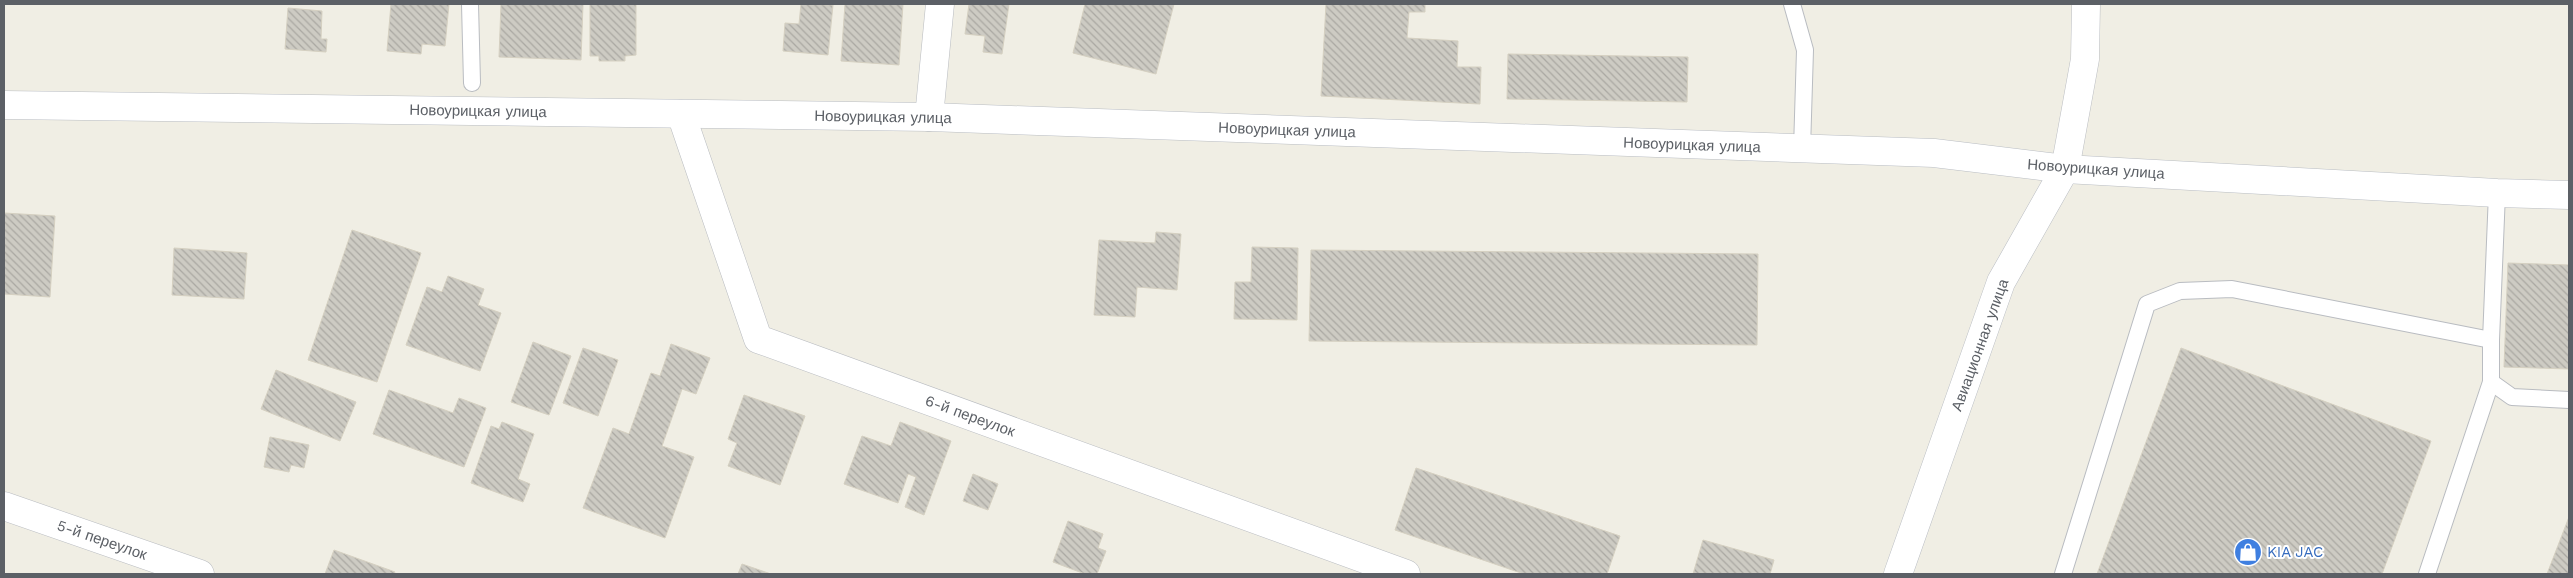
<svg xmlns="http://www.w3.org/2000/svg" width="2573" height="578" font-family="'Work Sans',sans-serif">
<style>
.building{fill:url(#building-back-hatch);stroke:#d5d0c1}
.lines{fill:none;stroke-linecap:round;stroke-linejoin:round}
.lane-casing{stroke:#b9bcc1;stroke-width:18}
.street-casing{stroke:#b9bcc1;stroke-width:29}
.secondary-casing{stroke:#b9bdc3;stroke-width:29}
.lane{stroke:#fff;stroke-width:16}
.street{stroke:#fff;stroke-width:28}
.secondary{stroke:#fff;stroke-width:28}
.labels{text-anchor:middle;stroke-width:4;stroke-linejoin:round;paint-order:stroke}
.street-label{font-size:15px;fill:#5c6066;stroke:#fff}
.shop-label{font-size:15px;fill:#366cbe;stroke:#fff;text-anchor:start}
</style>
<defs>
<pattern id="building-back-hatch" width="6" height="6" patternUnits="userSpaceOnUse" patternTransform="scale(1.25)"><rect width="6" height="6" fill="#cdcbc3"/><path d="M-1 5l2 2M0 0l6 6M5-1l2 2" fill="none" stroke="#aaa8a2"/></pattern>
</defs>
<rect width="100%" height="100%" fill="#f0eee4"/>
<g class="building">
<polygon points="391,4 449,4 445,46 422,44 421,54 387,51"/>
<polygon points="501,4 583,4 581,60 499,57"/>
<polygon points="590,4 636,4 636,55 625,56 625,61 599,61 599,56 590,56"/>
<polygon points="801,4 833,5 828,55 783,51 785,23 799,24"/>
<polygon points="845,4 903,4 899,65 841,61"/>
<polygon points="969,4 1009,4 1002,54 983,52 985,36 965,34"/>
<polygon points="1085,4 1174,4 1156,74 1073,53"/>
<polygon points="1326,4 1425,4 1425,12 1409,12 1407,38 1458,41 1457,67 1481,67 1480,104 1321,96"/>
<polygon points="288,8 322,11 321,39 327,39 326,52 285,49"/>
<polygon points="1508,54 1688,57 1687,102 1507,99"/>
<polygon points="4,213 55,216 50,297 4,294"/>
<polygon points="352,230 421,253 377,382 308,360"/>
<polygon points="1156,232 1181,234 1177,290 1137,287 1135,317 1094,315 1099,240 1155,243"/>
<polygon points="1252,247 1298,248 1297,320 1234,319 1235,282 1251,282"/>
<polygon points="174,248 247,253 244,299 172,295"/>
<polygon points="1311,250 1758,254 1757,345 1309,341"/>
<polygon points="2508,263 2569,265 2569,369 2504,367"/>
<polygon points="448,276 484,289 478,305 501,313 480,371 406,345 427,287 442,292"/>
<polygon points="533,342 571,356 549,415 511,402"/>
<polygon points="671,344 710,358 696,394 682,389 662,446 694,457 665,538 583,508 613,428 629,434 651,373 660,376"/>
<polygon points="583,348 618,360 598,416 563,403"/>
<polygon points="2181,348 2431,441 2382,574 2097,574"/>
<polygon points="276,370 356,402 340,441 261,409"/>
<polygon points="389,390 453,413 459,398 486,408 464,467 373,434"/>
<polygon points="744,395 805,416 780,485 728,466 737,443 728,439"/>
<polygon points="502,422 534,434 518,479 530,484 523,502 471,483 491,426 499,429"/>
<polygon points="900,422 951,441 924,515 905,507 916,477 908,474 898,503 844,484 862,436 891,446"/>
<polygon points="270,437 309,445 304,468 291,465 289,472 264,467"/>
<polygon points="1416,468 1620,536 1607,574 1524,574 1395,530"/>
<polygon points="973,474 998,484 988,510 963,501"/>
<polygon points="2569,517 2569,574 2547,574"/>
<polygon points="1068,521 1103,534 1098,548 1106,551 1097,574 1085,574 1053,562"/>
<polygon points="1703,540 1774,560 1770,574 1693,574"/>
<polygon points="334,550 395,572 394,574 325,574"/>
<polygon points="742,564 771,574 738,574"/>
</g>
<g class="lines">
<g class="lane-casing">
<g id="lane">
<polyline points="470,4 472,83"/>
<polyline points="1792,4 1805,50 1802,149"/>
<polyline points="2491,340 2491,382 2512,397 2569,400"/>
<polyline points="2063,574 2147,304 2180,291 2232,289 2491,340 2497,193"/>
<polyline points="2427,574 2491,382"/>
</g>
</g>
<g class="street-casing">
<g id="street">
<polyline points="681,114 758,339 1406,574"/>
<polyline points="929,117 940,4"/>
<polyline points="2065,169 2085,59 2086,4"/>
<polyline points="4,506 200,574"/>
</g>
</g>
<g class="secondary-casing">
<g id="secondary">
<polyline points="4,105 929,117 1934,153 2065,169 2497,193 2569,195"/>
<polyline points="1898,574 2001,282 2065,169"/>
</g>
</g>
<use href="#lane" class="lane"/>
<use href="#street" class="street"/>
<use href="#secondary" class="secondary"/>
</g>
<defs>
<g id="shop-disc" transform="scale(1.4375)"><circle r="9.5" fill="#3f7fe0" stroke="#fff"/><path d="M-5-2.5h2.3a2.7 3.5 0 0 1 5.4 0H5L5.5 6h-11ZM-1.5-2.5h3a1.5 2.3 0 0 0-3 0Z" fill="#fff"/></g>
</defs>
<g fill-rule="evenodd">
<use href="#shop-disc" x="2248" y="552"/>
</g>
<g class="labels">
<g class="street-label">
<text transform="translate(478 111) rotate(1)" y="5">Новоурицкая улица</text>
<text transform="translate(883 117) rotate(1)" y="5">Новоурицкая улица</text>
<text transform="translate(1287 130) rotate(2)" y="5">Новоурицкая улица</text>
<text transform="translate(1692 145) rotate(2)" y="5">Новоурицкая улица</text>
<text transform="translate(2096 169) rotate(4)" y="5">Новоурицкая улица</text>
<text transform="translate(1980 345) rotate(-70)" y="5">Авиационная улица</text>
<text transform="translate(970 416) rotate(20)" y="5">6-й переулок</text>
<text transform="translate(102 540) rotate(19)" y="5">5-й переулок</text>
</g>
<g class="shop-label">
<text x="2267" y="557">KIA JAC</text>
</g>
</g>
<rect width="2573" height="578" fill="none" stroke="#5c6066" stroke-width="10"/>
</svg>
